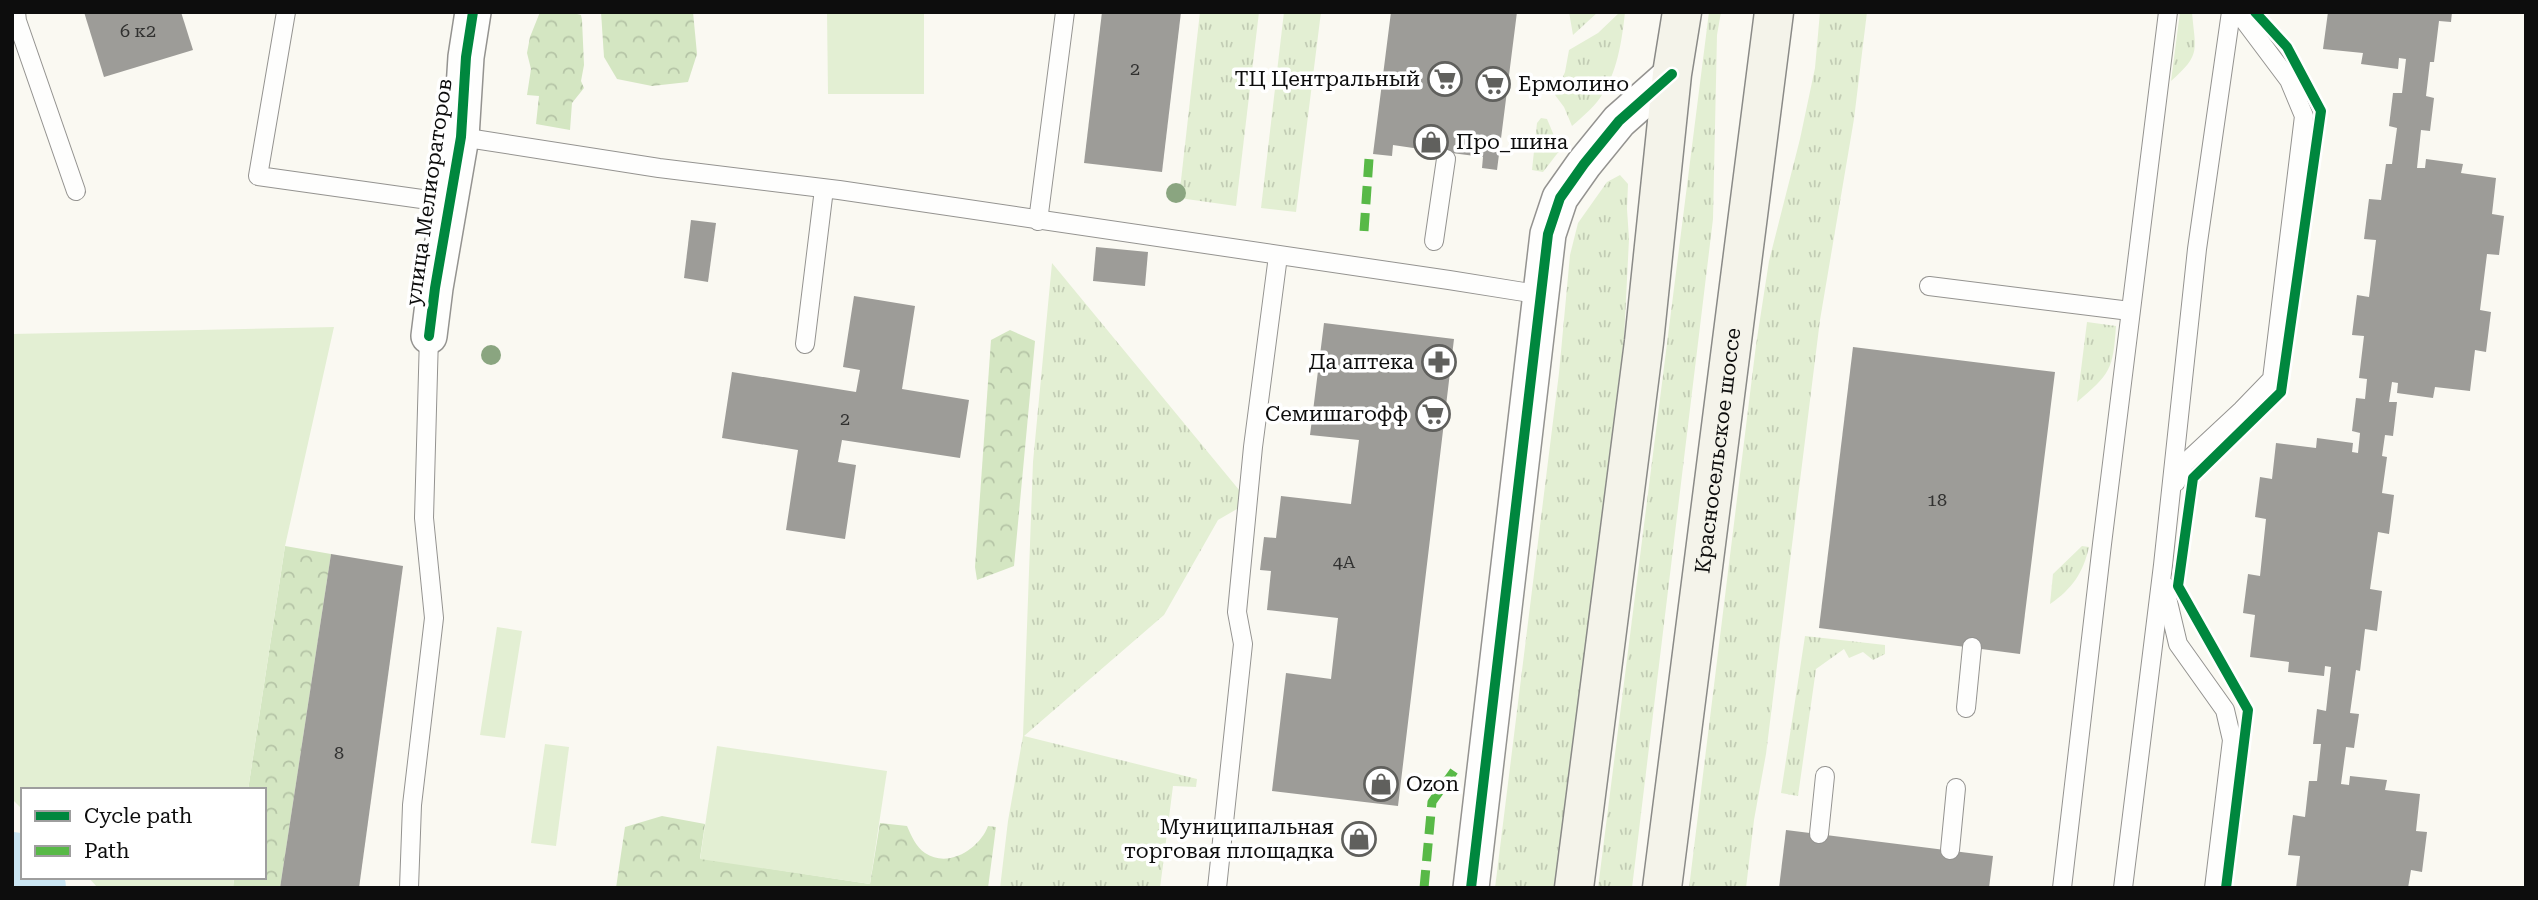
<svg xmlns="http://www.w3.org/2000/svg" width="2538" height="900" font-family="'Roboto Serif',serif">
<style>
.grass{fill:url(#grass-tufts)}
.forest{fill:url(#forest-crowns)}
.park{fill:#e3efd3}
.lines{fill:none;stroke-linecap:round;stroke-linejoin:round}
.river{stroke:#cae5f2;stroke-width:72}
.building{fill:#9d9c98}
.service-casing{stroke:#949390;stroke-width:20}
.minor-casing{stroke:#949390;stroke-width:38}
.secondary-casing{stroke:#8a8a87;stroke-width:41}
.service{stroke:#fefefd;stroke-width:18}
.minor{stroke:#fefefd;stroke-width:35}
.secondary{stroke:#f4f3ea;stroke-width:38}
.quiet{stroke:#58b947;stroke-width:9;stroke-dasharray:18 9;stroke-linecap:butt}
.cycleway-casing{stroke:#fff;stroke-width:15}
.cycleway{stroke:#00873e;stroke-width:10}
.tree{fill:#8aa580}
.labels{text-anchor:middle;stroke-width:7;stroke-linejoin:round;paint-order:stroke}
.number-label{font-size:18px;fill:#313130}
.poi-label{font-size:21px;fill:#0d0d0d;stroke:#fff;text-anchor:end}
.street-label{font-size:21px;fill:#0d0d0d;stroke:#fff}
</style>
<defs>
<pattern id="grass-tufts" width="24" height="20" patternUnits="userSpaceOnUse" patternTransform="scale(1.75)"><rect width="24" height="20" fill="#e3efd3"/><path d="M3 7l-1-3M5 7V3M7 7l1-3M15 17l-1-3M17 17v-4M19 17l1-3" fill="none" stroke="#c2ccb4"/></pattern>
<pattern id="forest-crowns" width="20" height="18" patternUnits="userSpaceOnUse" patternTransform="scale(1.75)"><rect width="20" height="18" fill="#d4e6c2"/><path d="M2 6a3 3 0 1 1 6 0M12 15a3 3 0 1 1 6 0" fill="none" stroke="#b5c4a6"/></pattern>
</defs>
<rect width="100%" height="100%" fill="#faf9f2"/>
<g class="grass">
<polygon points="1200,12 1259,12 1236,206 1179,198"/>
<polygon points="1284,12 1321,12 1296,212 1261,208"/>
<polygon points="1569,12 1598,12 1573,35"/>
<path d="M1620,12H1625C1622,41 1617,74 1600,98C1593,108 1581,118 1572,126L1564,107L1555,95L1565,72L1569,50L1598,33Z"/>
<polygon points="1709,12 1721,12 1717,35 1713,219 1632,888 1598,888"/>
<polygon points="1820,12 1867,12 1854,119 1820,320 1766,754 1754,820 1746,888 1689,888 1756,345 1769,261 1800,139 1815,68"/>
<path d="M2180,12H2192C2195,50 2202,54 2171,81Z"/>
<polygon points="1541,118 1547,119 1560,150 1543,172 1532,170 1537,123"/>
<polygon points="1620,175 1628,184 1627,209 1629,239 1624,339 1555,888 1495,888 1559,373 1570,255 1578,223 1607,182"/>
<polygon points="1052,263 1249,502 1218,520 1164,615 1024,736 1197,779 1196,787 1173,786 1160,888 1000,888 1008,821 1023,736 1033,462"/>
<path d="M2087,322L2116,326C2113,370 2110,374 2077,402Z"/>
<path d="M2082,546L2089,547C2083,573 2072,589 2050,604L2053,574Z"/>
<polygon points="1805,636 1885,645 1885,654 1873,660 1863,652 1849,658 1844,649 1816,669 1798,796 1781,793"/>
</g>
<g class="forest">
<polygon points="540,12 569,12 581,15 582,20 584,65 581,81 584,88 572,103 570,130 536,124 539,96 527,95 531,69 527,53 530,37"/>
<polygon points="601,12 693,12 697,54 688,82 652,86 617,79 604,57"/>
<polygon points="1010,330 1035,341 1014,566 977,580 975,567 991,340"/>
<polygon points="285,546 331,554 280,888 233,888 234,877 264,877 264,790 248,790"/>
<path d="M662,816L705,824L700,858L870,884L880,823L907,826C911,835 916,847 925,853C949,869 980,848 988,826L996,827L988,888H616L625,827Z"/>
</g>
<g class="park">
<polygon points="827,12 924,12 924,94 828,94"/>
<polygon points="334,327 285,546 248,790 23,790 23,810 12,799 12,334"/>
<polygon points="497,627 522,631 505,738 480,735"/>
<polygon points="545,744 569,747 556,846 531,843"/>
<polygon points="717,746 887,771 870,884 700,859"/>
<polygon points="88,877 234,877 233,888 98,888"/>
</g>
<g class="lines">
<polyline class="river" points="12,868 30,888"/>
</g>
<g class="building">
<polygon points="84,12 181,12 193,50 104,77"/>
<polygon points="1102,12 1181,12 1162,172 1084,163"/>
<polygon points="1391,12 1517,12 1497,170 1482,168 1483,157 1420,149 1393,145 1392,156 1373,154"/>
<polygon points="2328,12 2452,12 2451,22 2439,21 2434,62 2430,62 2426,96 2434,98 2430,131 2421,130 2417,168 2425,168 2426,159 2463,164 2461,173 2496,178 2492,214 2504,216 2499,255 2487,254 2480,310 2491,312 2486,352 2475,350 2470,391 2435,387 2433,398 2397,393 2398,383 2392,382 2389,402 2397,402 2393,436 2385,435 2382,456 2387,457 2382,493 2394,495 2389,534 2378,532 2370,589 2382,591 2377,631 2365,629 2360,671 2356,670 2350,713 2359,714 2354,748 2346,747 2341,784 2349,785 2350,776 2387,780 2385,790 2420,794 2416,831 2427,832 2422,872 2411,870 2408,888 2296,888 2300,856 2288,855 2293,815 2305,817 2309,781 2317,781 2321,744 2313,744 2317,709 2326,711 2331,667 2325,666 2324,676 2288,672 2289,662 2250,657 2255,615 2243,613 2248,574 2260,576 2266,519 2255,517 2260,477 2272,479 2276,443 2316,448 2317,438 2353,443 2352,452 2358,453 2360,433 2352,431 2356,398 2365,399 2367,379 2359,378 2364,336 2352,335 2357,295 2369,297 2376,240 2364,239 2369,199 2381,200 2386,164 2392,164 2397,128 2389,126 2393,93 2402,93 2406,59 2399,58 2398,69 2361,64 2363,53 2323,49"/>
<polygon points="691,220 716,223 708,282 684,278"/>
<polygon points="1096,247 1148,252 1145,286 1093,281"/>
<polygon points="854,296 915,306 902,389 969,400 960,458 842,440 838,462 856,465 845,539 786,530 798,450 722,438 732,372 856,392 860,370 843,367"/>
<polygon points="1324,323 1454,339 1398,806 1272,791 1286,673 1331,679 1338,618 1267,610 1271,571 1260,570 1264,537 1276,538 1281,496 1351,504 1359,440 1310,435"/>
<polygon points="1853,347 2055,372 2020,654 1819,628"/>
<polygon points="331,554 403,566 359,888 280,888"/>
<polygon points="1786,830 1993,856 1989,888 1779,888"/>
</g>
<g class="lines">
<g class="service-casing">
<g id="service">
<polyline points="16,12 17,21 76,191"/>
<polyline points="286,12 258,176 450,203"/>
<polyline points="461,137 659,168 839,190 1449,280 1524,292 1535,296 1540,301"/>
<polyline points="1038,221 1065,12"/>
<polyline points="1434,241 1446,159"/>
<polyline points="1929,286 2130,311"/>
<polyline points="805,344 824,189"/>
<polyline points="2176,482 2184,464 2242,410 2272,379 2304,116 2289,80 2238,12"/>
<polyline points="2164,585 2178,644 2225,710 2232,740 2214,888"/>
<polyline points="1966,708 1972,647"/>
<polyline points="1819,834 1825,776"/>
<polyline points="1950,850 1956,788"/>
<polyline points="409,888 412,805 434,618 424,518 429,336"/>
<polyline points="1217,888 1243,644 1237,612 1253,447 1278,256"/>
<polyline points="2062,888 2102,544 2168,12"/>
<polyline points="2123,888 2163,565 2197,249 2231,12"/>
</g>
</g>
<g class="minor-casing">
<g id="minor">
<polyline points="429,336 435,288 461,137 466,57 473,12"/>
<polyline points="1471,888 1548,234 1560,198 1584,164 1619,121 1672,74"/>
</g>
</g>
<g class="secondary-casing">
<g id="secondary">
<polyline points="1574,888 1644,342 1672,74 1682,12"/>
<path id="s1" d="M1662,888L1774,12"/>
</g>
</g>
<use href="#service" class="service"/>
<use href="#minor" class="minor"/>
<use href="#secondary" class="secondary"/>
<g class="quiet">
<polyline points="1364,231 1369,159"/>
<polyline points="1424,888 1432,802 1454,771"/>
</g>
<g class="cycleway-casing">
<g id="cycleway">
<polyline points="429,336 435,288 461,137 466,57 473,12"/>
<polyline points="1471,888 1548,234 1560,198 1584,164 1619,121 1672,74"/>
<polyline points="2226,888 2248,710 2178,586 2193,478 2281,392 2321,111 2287,47 2255,12"/>
</g>
</g>
<use href="#cycleway" class="cycleway"/>
</g>
<g class="tree">
<circle cx="1176" cy="193" r="10"/>
<circle cx="491" cy="355" r="10"/>
</g>
<defs>
<g id="supermarket-ring" transform="scale(1.75)"><circle r="9.5" fill="#fff" stroke="#60605d" stroke-width="1.5"/><path d="M-6-5.5h2.5l.6 2H6L4.5 2H-2.5L-4.4-4H-6ZM-1.5 3.2a1.3 1.3 0 1 0 .1 0ZM3 3.2a1.3 1.3 0 1 0 .1 0Z" fill="#60605d"/></g>
<g id="shop-ring" transform="scale(1.75)"><circle r="9.5" fill="#fff" stroke="#60605d" stroke-width="1.5"/><path d="M-5-2.5h2.3a2.7 3.5 0 0 1 5.4 0H5L5.5 6h-11ZM-1.5-2.5h3a1.5 2.3 0 0 0-3 0Z" fill="#60605d"/></g>
<g id="pharmacy-ring" transform="scale(1.75)"><circle r="9.5" fill="#fff" stroke="#60605d" stroke-width="1.5"/><path d="M-2-6h4v4h4v4h-4v4h-4v-4h-4v-4h4Z" fill="#60605d"/></g>
</defs>
<g fill-rule="evenodd">
<use href="#supermarket-ring" x="1445" y="79"/>
<use href="#supermarket-ring" x="1493" y="84"/>
<use href="#shop-ring" x="1431" y="142"/>
<use href="#pharmacy-ring" x="1439" y="362"/>
<use href="#supermarket-ring" x="1433" y="414"/>
<use href="#shop-ring" x="1381" y="784"/>
<use href="#shop-ring" x="1359" y="839"/>
</g>
<g class="labels">
<g class="number-label">
<text x="138" y="37">6 к2</text>
<text x="1135" y="75">2</text>
<text x="845" y="425">2</text>
<text x="1937" y="506">18</text>
<text x="1344" y="568">4А</text>
<text x="339" y="759">8</text>
</g>
<g class="poi-label">
<text x="1420" y="86">ТЦ Центральный</text>
<text x="1518" y="91" text-anchor="start">Ермолино</text>
<text x="1456" y="149" text-anchor="start">Про_шина</text>
<text x="1414" y="369">Да аптека</text>
<text x="1408" y="421">Семишагофф</text>
<text x="1406" y="791" text-anchor="start">Ozon</text>
<text x="1334" y="834">Муниципальная<tspan x="1334" dy="24">торговая площадка</tspan></text>
</g>
<g class="street-label">
<text transform="translate(429 192) rotate(-82)" y="7">улица Мелиораторов</text>
<text dy="7" stroke="none"><textPath href="#s1" startOffset="441">Красносельское шоссе</textPath></text>
</g>
</g>
<rect width="2538" height="900" fill="none" stroke="#0d0d0d" stroke-width="28"/>
<rect x="21" y="788" width="245" height="91" fill="#ffffff" stroke="#9e9e9e" stroke-width="2"/>
<rect x="35" y="811" width="35" height="10" fill="#00873e" stroke="#9e9e9e" stroke-width="2"/>
<text x="84" y="823" font-size="21" fill="#0d0d0d">Cycle path</text>
<rect x="35" y="846" width="35" height="10" fill="#58b947" stroke="#9e9e9e" stroke-width="2"/>
<text x="84" y="858" font-size="21" fill="#0d0d0d">Path</text>
</svg>
